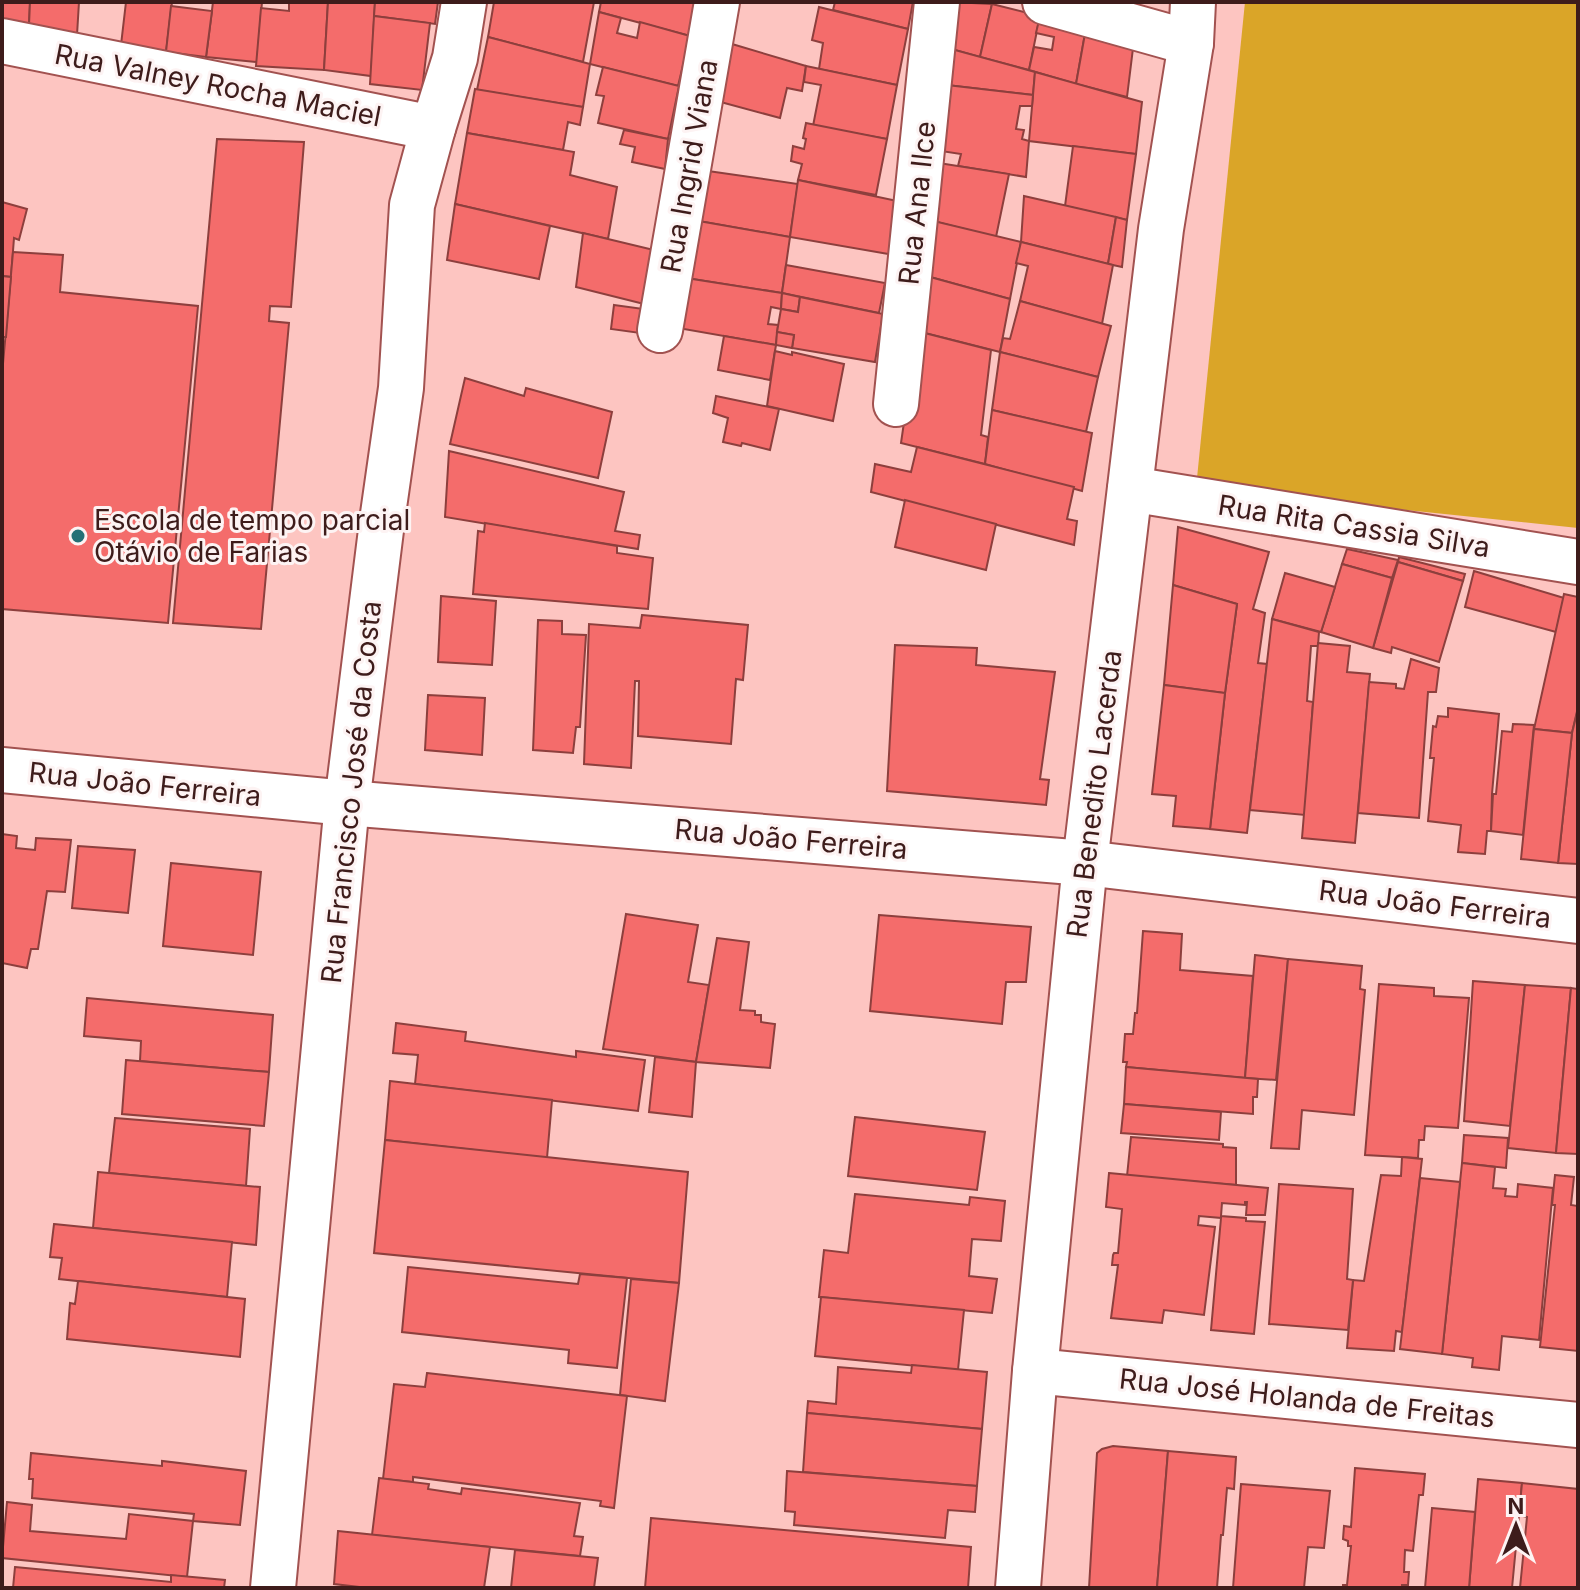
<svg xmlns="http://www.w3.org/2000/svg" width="1580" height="1590" font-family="Inter,sans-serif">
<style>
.green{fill:#daa528}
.building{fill:#f46c6b;stroke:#8d3f3d;stroke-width:2}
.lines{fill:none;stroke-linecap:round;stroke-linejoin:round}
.street-casing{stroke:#a25250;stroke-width:48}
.street{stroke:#fff;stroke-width:44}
.poi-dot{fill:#257076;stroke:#fdf3f3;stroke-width:3}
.labels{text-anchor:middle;stroke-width:6;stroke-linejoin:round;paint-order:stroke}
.street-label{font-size:28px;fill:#3e1c1b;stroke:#fdf3f3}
.poi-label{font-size:28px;fill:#3e1c1b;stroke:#fdf3f3;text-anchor:start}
</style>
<rect width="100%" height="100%" fill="#fdc5c1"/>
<polygon class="green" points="1245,2 1578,2 1578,528 1196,488"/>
<g class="building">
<polygon points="2,2 30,2 29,25 2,21"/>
<polygon points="30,2 79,2 77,35 29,25"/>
<polygon points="126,2 172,2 166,52 121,45"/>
<polygon points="213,2 262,2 257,62 206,57"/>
<polygon points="289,2 328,2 324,70 256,66 261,8 289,11"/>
<polygon points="328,2 375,2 371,76 324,70"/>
<polygon points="375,2 438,2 435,24 374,16"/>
<polygon points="494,2 594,2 583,62 488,37"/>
<polygon points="601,2 700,2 690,36 599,12"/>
<polygon points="835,2 913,2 908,29 833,10"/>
<polygon points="952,2 992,4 980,57 944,47"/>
<polygon points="992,4 1040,16 1029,70 980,57"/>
<polygon points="171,6 212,11 206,57 166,52"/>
<polygon points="819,7 908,29 897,85 819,69 823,43 812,40"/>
<polygon points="599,12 621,18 617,33 637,38 640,22 690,36 678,86 590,64"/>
<polygon points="374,16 430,23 422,90 370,84"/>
<polygon points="1040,16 1086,28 1076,84 1029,70 1034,47 1052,50 1054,37 1036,33"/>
<polygon points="1086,28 1134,40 1127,97 1076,84"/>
<polygon points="488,37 590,64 583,107 477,90"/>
<polygon points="732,44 806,66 802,91 787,88 780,118 717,101"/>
<polygon points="944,47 1035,72 1033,95 938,84"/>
<polygon points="806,66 897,85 887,139 813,126 821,85 804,82"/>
<polygon points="603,67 679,86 668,139 598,123 604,96 596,95"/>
<polygon points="1035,72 1142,102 1136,154 1029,141"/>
<polygon points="938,84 1033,95 1032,106 1020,106 1016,129 1024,130 1022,139 1029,141 1026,177 958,166 961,154 928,149"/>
<polygon points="475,89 583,107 580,125 568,122 563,150 467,133"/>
<polygon points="806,123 887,139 876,195 798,180 802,164 791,161 793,146 804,149 806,139 803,138"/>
<polygon points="624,130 668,139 665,169 632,162 635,147 620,144"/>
<polygon points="467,133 574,152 570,175 617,187 608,239 455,204"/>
<polygon points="217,139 304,142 291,307 270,306 269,321 289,323 261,629 173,623"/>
<polygon points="1073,146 1136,154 1127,220 1065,206"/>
<polygon points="926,161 1009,174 996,237 917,217"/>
<polygon points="701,170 798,184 790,237 693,220"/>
<polygon points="798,180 902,202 894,255 790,237"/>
<polygon points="1024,196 1116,217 1108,264 1021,242"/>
<polygon points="2,202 27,209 19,240 14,238 11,277 2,276"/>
<polygon points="455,204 550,226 539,279 447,260"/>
<polygon points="917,217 1021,242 1010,299 912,272"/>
<polygon points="1116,217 1127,220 1122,267 1108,264"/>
<polygon points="693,220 790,237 782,293 686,278"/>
<polygon points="583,233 658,251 652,306 576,287"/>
<polygon points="1021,242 1113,265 1102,324 1020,301 1028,266 1016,263"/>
<polygon points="13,252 63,255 60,292 198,306 168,623 2,609 2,375"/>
<polygon points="786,265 885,283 879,313 782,293"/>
<polygon points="912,272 1010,299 1000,352 905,328"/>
<polygon points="2,276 11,277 6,337 2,337"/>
<polygon points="686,278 782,293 781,309 771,307 768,324 778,325 776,345 678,328"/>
<polygon points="782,293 800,297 798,312 781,309"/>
<polygon points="800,297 883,314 875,362 792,348 794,335 777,332 781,309 798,312"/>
<polygon points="1020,301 1111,326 1098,377 1000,352 1003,338 1010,339"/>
<polygon points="614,305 651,310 647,334 611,329"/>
<polygon points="905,328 991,350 981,435 988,437 985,464 901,443 913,360"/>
<polygon points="777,332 794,335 792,348 776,345"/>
<polygon points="724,336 776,345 770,380 718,370"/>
<polygon points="775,351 792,355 792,352 844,364 833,421 767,406"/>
<polygon points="1000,352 1098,377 1086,432 992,410"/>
<polygon points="465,378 524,396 526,388 612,412 598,478 450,444"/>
<polygon points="716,396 779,409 770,450 742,443 741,446 723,442 728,418 713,413"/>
<polygon points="992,410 1092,433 1082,491 985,464"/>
<polygon points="917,447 1074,487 1067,519 1077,521 1074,545 871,492 875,464 911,472"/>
<polygon points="449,451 624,492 615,531 640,535 638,549 445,517"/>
<polygon points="905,500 996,524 986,570 895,547"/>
<polygon points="485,523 617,546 617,553 653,558 648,609 473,594 478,531 484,532"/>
<polygon points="1178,527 1269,552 1253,609 1265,613 1258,663 1267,664 1247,833 1210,829 1225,693 1237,604 1173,585"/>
<polygon points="1347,549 1398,560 1392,578 1342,564"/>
<polygon points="1399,557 1465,574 1463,581 1398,562"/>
<polygon points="1398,562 1463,581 1439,662 1392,647 1391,653 1373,648"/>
<polygon points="1342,564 1392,578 1373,648 1321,632"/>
<polygon points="1474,571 1564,598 1556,632 1465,607"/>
<polygon points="1285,573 1335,587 1321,632 1272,619"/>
<polygon points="1173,585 1237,604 1225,693 1164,685"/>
<polygon points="1564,594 1578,597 1578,707 1572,733 1534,729"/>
<polygon points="441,596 496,601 492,665 438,662"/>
<polygon points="642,615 748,625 743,680 736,679 731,744 638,736 639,681 635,681 631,768 584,764 589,624 640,628"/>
<polygon points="1272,619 1319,632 1318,646 1311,646 1307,701 1313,702 1305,815 1250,810"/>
<polygon points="538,620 562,621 562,634 586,635 580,727 576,727 573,753 533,750"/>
<polygon points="1318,643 1350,646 1347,672 1370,674 1355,843 1302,838"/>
<polygon points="895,645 977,648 976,665 1055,672 1040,779 1049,780 1046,805 887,791"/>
<polygon points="1411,659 1439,668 1436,692 1428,692 1419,818 1358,813 1369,682 1396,684 1396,688 1404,689"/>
<polygon points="1164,685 1225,693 1210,829 1173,826 1176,796 1152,794"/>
<polygon points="428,695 485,698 482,755 425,750"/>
<polygon points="1448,708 1499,714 1492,794 1491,831 1487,831 1485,854 1458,852 1461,825 1428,821 1434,758 1430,758 1433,726 1436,727 1438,716 1448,717"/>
<polygon points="1577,713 1578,713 1578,864 1558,863 1572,733"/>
<polygon points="1513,724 1534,725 1523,835 1491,831 1493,794 1496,794 1502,731 1512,732"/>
<polygon points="1534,729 1572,733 1558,863 1521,859"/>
<polygon points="2,834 17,836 16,848 35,850 36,838 71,840 65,892 47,891 38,949 31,949 27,968 2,963"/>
<polygon points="78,846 135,850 128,913 72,908"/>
<polygon points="171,863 261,872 253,955 163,946"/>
<polygon points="626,914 698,925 688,982 709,985 696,1062 603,1049"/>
<polygon points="879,915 1031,927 1026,982 1006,982 1002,1024 870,1011"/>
<polygon points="1143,931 1182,934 1180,970 1253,976 1245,1078 1126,1067 1127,1062 1123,1062 1125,1034 1133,1034 1135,1013 1137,1013"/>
<polygon points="717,938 749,942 740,1010 755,1011 755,1015 761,1015 761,1022 775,1024 770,1068 696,1062"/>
<polygon points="1255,955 1288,959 1276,1080 1245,1078"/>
<polygon points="1288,959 1362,966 1360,989 1365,990 1354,1115 1302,1110 1299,1149 1271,1148"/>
<polygon points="1473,981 1525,985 1510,1126 1464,1121"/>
<polygon points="1379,984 1434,988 1434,996 1469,998 1458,1128 1425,1126 1424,1140 1419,1140 1418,1158 1365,1155"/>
<polygon points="1525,985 1571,988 1556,1153 1508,1148"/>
<polygon points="1571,988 1578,989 1578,1154 1556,1153"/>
<polygon points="87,998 273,1015 269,1072 140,1061 141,1041 84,1036"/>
<polygon points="396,1023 466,1032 465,1041 576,1057 576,1051 645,1060 638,1111 415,1084 418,1055 393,1053"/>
<polygon points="655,1057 696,1062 692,1117 649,1112"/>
<polygon points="126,1060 269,1072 264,1126 122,1114"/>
<polygon points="1126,1067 1258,1079 1257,1097 1253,1097 1253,1114 1124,1104"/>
<polygon points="390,1081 552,1100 547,1158 385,1140"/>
<polygon points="1124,1104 1221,1112 1219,1140 1121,1133"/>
<polygon points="855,1117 985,1132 977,1190 848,1176"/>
<polygon points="115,1118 250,1129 246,1186 109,1173"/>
<polygon points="1464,1135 1508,1138 1506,1168 1462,1163"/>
<polygon points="1131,1137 1223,1144 1223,1147 1236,1148 1236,1185 1127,1176"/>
<polygon points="385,1140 688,1172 679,1283 374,1253"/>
<polygon points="1402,1157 1422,1159 1402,1332 1396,1331 1394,1351 1347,1348 1353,1280 1364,1281 1381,1175 1401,1176"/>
<polygon points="1462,1163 1495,1167 1493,1188 1506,1189 1505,1196 1517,1197 1518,1184 1553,1188 1539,1340 1502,1336 1499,1370 1472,1367 1473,1358 1442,1354"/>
<polygon points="98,1172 260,1187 256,1245 93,1228"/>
<polygon points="1109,1173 1268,1188 1265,1215 1246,1215 1247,1202 1245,1202 1245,1205 1222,1203 1221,1216 1246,1218 1246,1221 1265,1222 1254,1334 1211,1330 1221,1218 1199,1216 1198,1225 1215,1227 1204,1315 1164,1310 1162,1323 1111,1318 1118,1265 1112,1265 1113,1255 1114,1253 1118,1253 1122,1209 1106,1207"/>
<polygon points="1555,1175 1574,1177 1571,1205 1578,1206 1578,1351 1540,1347 1555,1205 1552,1205"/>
<polygon points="1420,1178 1460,1182 1442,1354 1400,1349"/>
<polygon points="1279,1184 1353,1189 1347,1279 1353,1280 1348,1330 1269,1324"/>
<polygon points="855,1194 969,1205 970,1197 1005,1201 1001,1241 972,1239 969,1276 997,1279 992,1313 819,1297 824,1250 848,1253"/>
<polygon points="54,1224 232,1242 227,1297 59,1279 62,1258 50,1257"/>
<polygon points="408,1267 578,1284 580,1274 627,1278 617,1368 568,1363 569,1350 402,1332"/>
<polygon points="631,1279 679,1283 665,1401 620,1395"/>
<polygon points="78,1281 245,1299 240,1357 67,1339 70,1303 75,1304"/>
<polygon points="821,1297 964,1310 958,1370 815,1356"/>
<polygon points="912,1365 987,1372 982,1429 807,1413 808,1401 836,1404 838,1367 911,1373"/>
<polygon points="427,1373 627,1396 614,1508 600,1506 601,1501 413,1477 413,1482 383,1479 394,1384 425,1387"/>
<polygon points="807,1413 982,1429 977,1486 803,1472"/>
<polygon points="1113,1446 1168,1451 1157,1588 1089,1588 1097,1453 1102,1449"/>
<polygon points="1168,1451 1236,1457 1234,1489 1227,1488 1223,1535 1221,1535 1217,1588 1157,1588"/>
<polygon points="31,1453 162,1466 162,1461 246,1471 240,1525 193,1521 194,1514 32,1498 33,1479 29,1479"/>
<polygon points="1355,1468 1425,1474 1423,1495 1419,1495 1413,1551 1405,1550 1404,1572 1409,1572 1408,1585 1402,1585 1402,1588 1343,1588 1343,1585 1347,1585 1351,1546 1348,1546 1348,1541 1343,1539 1344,1526 1351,1527"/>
<polygon points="787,1471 977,1486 975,1512 948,1510 945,1538 794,1525 795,1512 785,1511"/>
<polygon points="379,1478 429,1484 428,1489 461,1494 462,1488 580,1503 574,1536 583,1537 580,1556 372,1535"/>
<polygon points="1478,1479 1522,1483 1512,1588 1469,1588"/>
<polygon points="1522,1483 1578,1489 1578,1588 1520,1588 1527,1517 1519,1515"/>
<polygon points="1241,1484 1330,1491 1324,1548 1308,1547 1304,1588 1233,1588"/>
<polygon points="7,1502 32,1505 30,1531 126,1539 129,1514 193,1521 187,1577 2,1558"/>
<polygon points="1432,1508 1475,1512 1469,1588 1425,1588"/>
<polygon points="651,1518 971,1547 968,1588 645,1588"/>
<polygon points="338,1531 490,1547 484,1588 368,1588 334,1584"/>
<polygon points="515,1550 598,1558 594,1588 511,1588"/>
<polygon points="15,1567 171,1582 171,1575 225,1580 224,1588 13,1588"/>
</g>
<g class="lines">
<g class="street-casing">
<g id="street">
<polyline points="1045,2 1191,43"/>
<polyline points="2,41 433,128"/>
<polyline points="660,330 717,2"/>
<polyline points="896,404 937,2"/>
<polyline points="1130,489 1578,562"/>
<polyline points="2,770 347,803 1085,863 1578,921"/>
<polyline points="1035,1371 1578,1425"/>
<polyline points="273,1588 347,803 383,514 401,388 412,205 433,128 455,58 464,2"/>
<polyline points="1018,1588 1035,1371 1085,863 1161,229 1191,43 1193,2"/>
</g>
</g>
<use href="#street" class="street"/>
</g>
<circle class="poi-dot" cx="78" cy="536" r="8"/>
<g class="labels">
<g class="street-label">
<text transform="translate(218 85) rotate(11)" y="10">Rua Valney Rocha Maciel</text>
<text transform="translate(689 166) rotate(-80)" y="10">Rua Ingrid Viana</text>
<text transform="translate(917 203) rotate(-84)" y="10">Rua Ana Ilce</text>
<text transform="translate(1354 526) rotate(9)" y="10">Rua Rita Cassia Silva</text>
<text transform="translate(145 784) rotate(6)" y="10">Rua João Ferreira</text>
<text transform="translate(351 792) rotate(-84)" y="10">Rua Francisco José da Costa</text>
<text transform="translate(1094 794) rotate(-83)" y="10">Rua Benedito Lacerda</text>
<text transform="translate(791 839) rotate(5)" y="10">Rua João Ferreira</text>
<text transform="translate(1435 904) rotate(7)" y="10">Rua João Ferreira</text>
<text transform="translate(1307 1398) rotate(6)" y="10">Rua José Holanda de Freitas</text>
</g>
<g class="poi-label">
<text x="94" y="530">Escola de tempo parcial<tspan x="94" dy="32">Otávio de Farias</tspan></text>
</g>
</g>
<rect width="1580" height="1590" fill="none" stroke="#3e1c1b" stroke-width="8"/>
<g transform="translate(1516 1526)" stroke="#fdf3f3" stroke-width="6" paint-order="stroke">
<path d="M0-6L14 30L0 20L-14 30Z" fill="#3e1c1b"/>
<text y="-12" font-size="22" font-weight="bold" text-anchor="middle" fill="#3e1c1b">N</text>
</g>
</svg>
